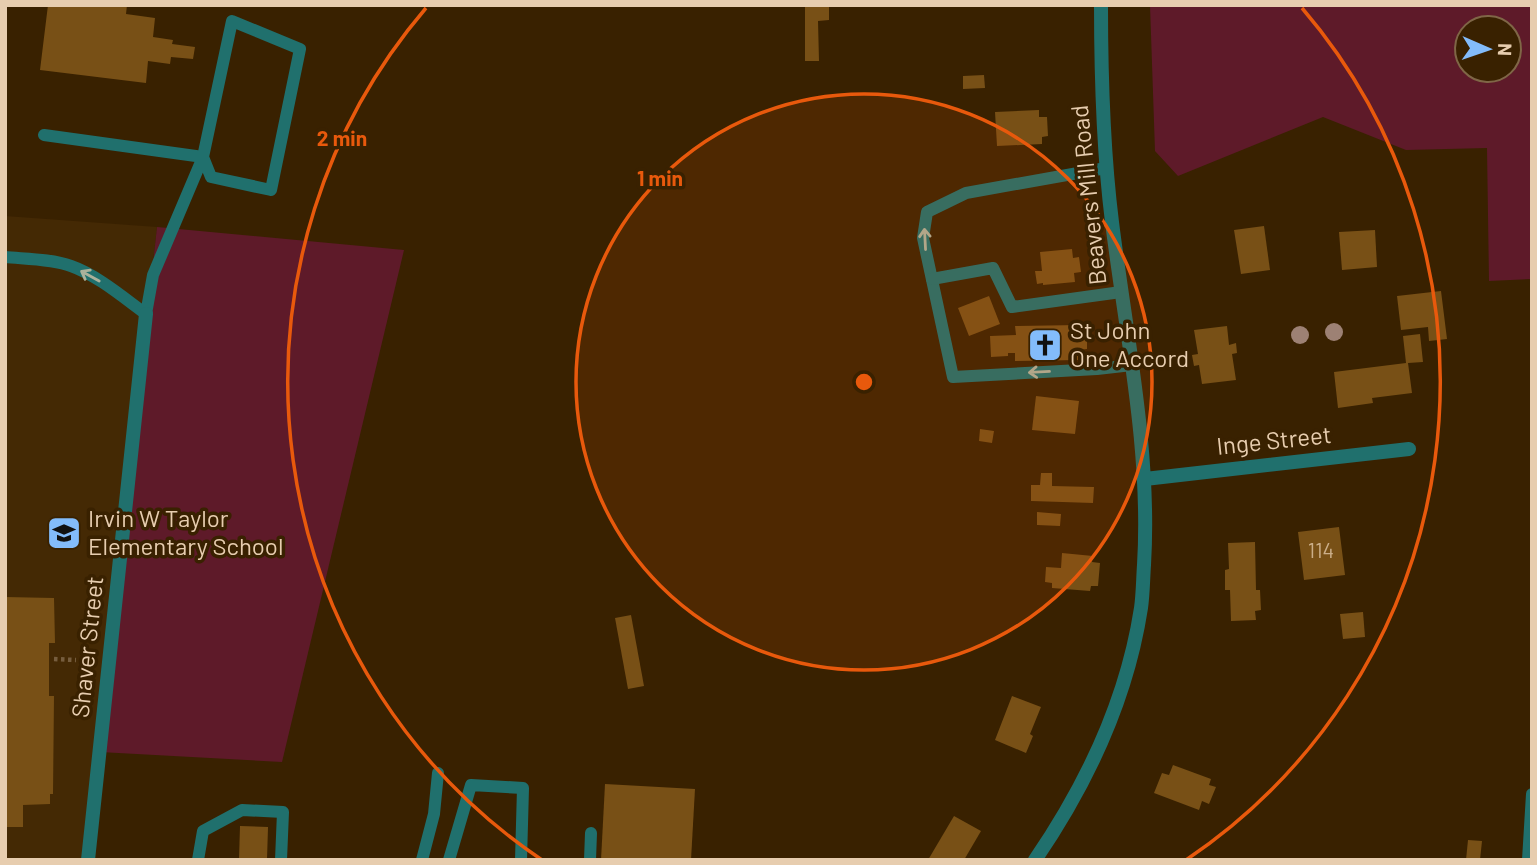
<svg xmlns="http://www.w3.org/2000/svg" width="1537" height="865" font-family="Barlow,sans-serif">
<style>
.built{fill:#442904}
.green{fill:#5e1a29;fill-rule:evenodd}
.building{fill:#785016}
.lines{fill:none;stroke-linecap:round;stroke-linejoin:round}
.path{stroke:#765d3e;stroke-width:4.5;stroke-dasharray:3.5 3.5;stroke-linecap:butt}
.service{stroke:#20706d;stroke-width:12}
.minor{stroke:#20706d;stroke-width:14}
.tertiary{stroke:#20706d;stroke-width:14}
.tree{fill:#9d8174}
.oneway{stroke:#abb19b}
.ring{fill:none;stroke:#e8590c;stroke-width:3.5}
.labels{text-anchor:middle;stroke-width:7;stroke-linejoin:round;paint-order:stroke}
.number-label{font-size:21px;fill:#cbae89}
.street-label{font-size:24px;fill:#e7cdaf;stroke:#392100}
.poi-label{font-size:24px;fill:#e7cdaf;stroke:#392100;text-anchor:start}
.centre{fill:#e8590c;stroke:#392100;stroke-width:3.5}
.ring-label{font-size:21px;text-anchor:middle;font-weight:bold;fill:#e8590c;stroke:#392100;stroke-width:7;stroke-linejoin:round;paint-order:stroke}
</style>
<rect width="100%" height="100%" fill="#392100"/>
<polygon class="built" points="5,216 157,227 88,860 5,860"/>
<g class="green">
<path d="M1150,5H1532V279L1489,281L1487,148L1406,150L1323,117L1178,176L1155,151ZM1467,28H1509V70H1467Z"/>
<polygon points="157,227 404,250 282,762 100,752"/>
</g>
<g class="building">
<polygon points="48,5 127,5 126,14 155,18 153,37 173,40 172,44 195,47 193,59 171,57 170,64 148,61 146,83 40,70"/>
<polygon points="805,5 829,5 829,20 818,21 819,61 805,61"/>
<polygon points="984,75 985,88 963,89 963,76"/>
<polygon points="1039,110 1039,117 1047,117 1048,136 1042,137 1042,144 997,146 995,112"/>
<polygon points="1264,226 1270,270 1241,274 1234,230"/>
<polygon points="1375,230 1377,267 1342,270 1339,232"/>
<polygon points="1072,249 1073,258 1079,257 1081,272 1074,273 1075,282 1043,285 1043,283 1037,284 1035,271 1042,271 1040,252"/>
<polygon points="1441,291 1447,339 1429,341 1428,327 1401,330 1397,296"/>
<polygon points="989,296 1000,324 969,336 958,308"/>
<polygon points="1079,325 1080,333 1087,333 1087,349 1079,350 1079,360 1015,361 1015,353 1008,353 1008,356 991,357 990,336 1016,335 1015,326"/>
<polygon points="1227,326 1229,345 1236,343 1237,353 1232,354 1236,380 1202,384 1199,365 1194,366 1192,355 1198,354 1194,330"/>
<polygon points="1420,334 1423,362 1408,363 1412,393 1372,398 1373,403 1338,408 1334,372 1406,363 1403,336"/>
<polygon points="1036,396 1079,401 1075,434 1032,430"/>
<polygon points="980,429 994,431 992,443 979,441"/>
<polygon points="1041,473 1052,473 1052,486 1094,487 1093,503 1031,501 1031,485 1040,485"/>
<polygon points="1037,512 1061,514 1060,526 1037,525"/>
<polygon points="1339,527 1345,575 1304,580 1298,532"/>
<polygon points="1255,542 1256,590 1260,590 1261,610 1255,611 1256,620 1231,621 1230,590 1225,590 1225,570 1229,569 1228,543"/>
<polygon points="1062,553 1093,556 1092,562 1100,563 1098,586 1091,586 1090,591 1052,588 1052,583 1045,582 1046,567 1061,568"/>
<polygon points="5,597 54,598 55,643 49,643 49,696 54,696 53,794 50,794 50,804 23,805 23,827 5,827"/>
<polygon points="1363,612 1365,637 1343,639 1340,614"/>
<polygon points="631,615 644,686 628,689 615,618"/>
<polygon points="1012,696 1041,707 1030,734 1033,736 1026,753 995,740"/>
<polygon points="1173,765 1211,779 1209,785 1216,787 1209,804 1202,801 1199,810 1154,793 1162,773 1169,775"/>
<polygon points="605,784 695,789 691,860 601,860"/>
<polygon points="954,816 981,831 964,860 928,860"/>
<polygon points="240,826 268,827 267,860 239,860"/>
<polygon points="1468,840 1482,841 1480,860 1466,860"/>
</g>
<g class="lines">
<polyline class="path" points="54,659 76,660"/>
<g class="service">
<polyline points="1106,168 966,193 927,212 923,238 953,377 1097,369 1132,365"/>
<path d="M5,257C26,259 52,259 71,266C97,275 124,298 146,314L153,275L203,157L232,21L300,49L271,190L211,177L203,157L44,135"/>
<polyline points="932,279 993,268 1012,307 1121,292"/>
<polyline points="198,860 203,831 242,810 283,812 281,860"/>
<polyline points="422,860 434,814 438,773"/>
<polyline points="449,860 471,785 523,788 521,860"/>
<polyline points="590,860 591,833"/>
<polyline points="1528,860 1532,794"/>
</g>
<g class="minor">
<polyline points="1145,479 1409,449"/>
<polyline points="88,860 146,314"/>
</g>
<path class="tertiary" d="M1035,860C1087,784 1127,699 1141,608C1143,594 1143,579 1144,565C1151,450 1126,336 1112,222C1103,150 1101,78 1101,5"/>
</g>
<g class="tree">
<circle cx="1334" cy="332" r="9"/>
<circle cx="1300" cy="335" r="9"/>
</g>
<defs><path id="oneway-shaft" d="M-6 0H5M1.5-3L5.5 0L1.5 3" fill="none" stroke-width="1.6" stroke-linecap="round" stroke-linejoin="round" transform="scale(1.75)"/></defs>
<g class="oneway">
<use href="#oneway-shaft" transform="translate(925 239) rotate(-93)"/>
<use href="#oneway-shaft" transform="translate(90 276) rotate(-151)"/>
<use href="#oneway-shaft" transform="translate(1039 372) rotate(177)"/>
</g>
<circle cx="864" cy="382" r="288" fill="#e8590c" fill-opacity=".12"/>
<g class="ring">
<circle cx="864" cy="382" r="288"/>
<path d="M542 860A576 576 0 0 1 426 8M1302 8A576 576 0 0 1 1186 860"/>
</g>
<defs>
<g id="church-square" transform="scale(1.75)"><rect x="-9" y="-9" width="18" height="18" rx="4" fill="#83bcfb" stroke="#392100"/><path d="M-1.2-6h2.4v3.5h3.3v2.4h-3.3V6h-2.4V-.1h-3.3v-2.4h3.3Z" fill="#111"/></g>
<g id="school-square" transform="scale(1.75)"><rect x="-9" y="-9" width="18" height="18" rx="4" fill="#83bcfb" stroke="#392100"/><path d="M0-5L7-2L0 1L-7-2ZM-4 1L0 2.5L4 1V4Q0 6-4 4Z" fill="#111"/></g>
</defs>
<g fill-rule="evenodd">
<use href="#church-square" x="1045" y="345"/>
<use href="#school-square" x="64" y="533"/>
</g>
<g class="labels">
<g class="number-label">
<text x="1321" y="558">114</text>
</g>
<g class="street-label">
<text transform="translate(1089 195) rotate(-96)" y="8">Beavers Mill Road</text>
<text transform="translate(1274 441) rotate(-6)" y="8">Inge Street</text>
<text transform="translate(88 647) rotate(-84)" y="8">Shaver Street</text>
</g>
<g class="poi-label">
<text x="1070" y="339">St John<tspan x="1070" dy="28">One Accord</tspan></text>
<text x="88" y="527">Irvin W Taylor<tspan x="88" dy="28">Elementary School</tspan></text>
</g>
</g>
<circle cx="864" cy="382" r="10" class="centre"/>
<g class="ring-label">
<text x="342" y="146">2 min</text>
<text x="660" y="186">1 min</text>
</g>
<rect width="1537" height="865" fill="none" stroke="#e7cdaf" stroke-width="14"/>
<g transform="translate(1488 49) rotate(92)"><circle r="33" fill="#392100" stroke="#7f6646" stroke-width="2"/>
<path d="M0-5L12 26L0 18L-12 26Z" fill="#83bcfb"/>
<text y="-10" font-size="19" font-weight="bold" text-anchor="middle" fill="#e7cdaf">N</text>
</g>
</svg>
